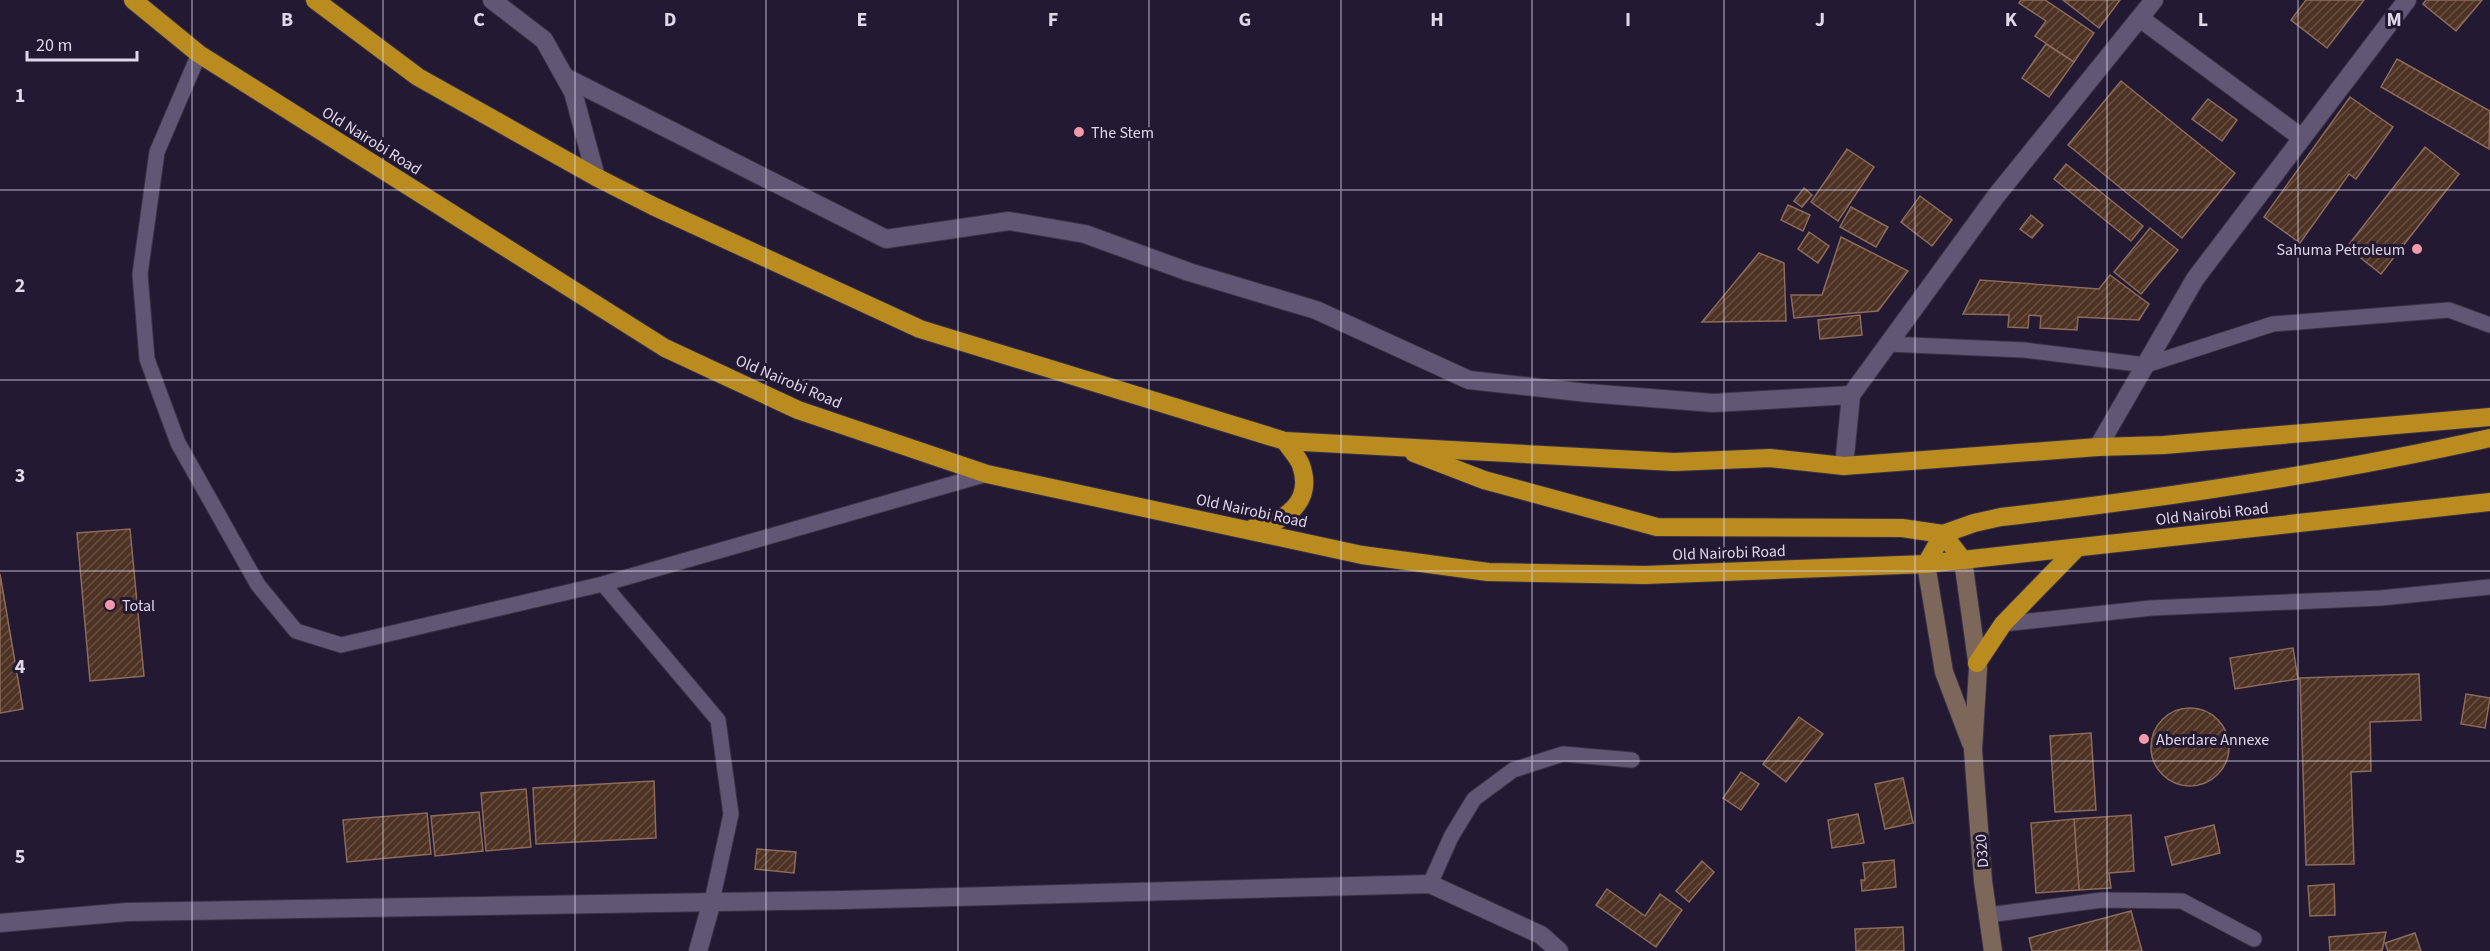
<svg xmlns="http://www.w3.org/2000/svg" width="2490" height="951" font-family="'Source Sans 3',sans-serif">
<style>
.building{fill:url(#building-hatch);stroke:#8c6b5b;stroke-width:1.5}
.lines{fill:none;stroke-linecap:round;stroke-linejoin:round}
.lane-casing{stroke:#3a3347;stroke-width:17}
.street-casing{stroke:#3a3347;stroke-width:20}
.secondary-casing{stroke:#3a3347;stroke-width:20}
.highway-casing{stroke:#3a3347;stroke-width:20}
.lane{stroke:#615774;stroke-width:15}
.street{stroke:#615774;stroke-width:18}
.secondary{stroke:#7c675a;stroke-width:18}
.highway{stroke:#ba8c1f;stroke-width:18}
.grid{fill:none;stroke:#ded8ea;stroke-width:1.5;stroke-opacity:0.55}
.poi-dot{fill:#f29aac;stroke:#231932;stroke-width:2}
.labels{text-anchor:middle;stroke-width:6;stroke-linejoin:round;paint-order:stroke}
.poi-label{font-size:16px;fill:#ded8ea;stroke:#231932;text-anchor:start}
.street-label{font-size:16px;fill:#ded8ea;stroke:#231932}
.grid-label{font-size:20px;text-anchor:middle;font-weight:bold;fill:#ded8ea;stroke:#231932;stroke-width:6;stroke-linejoin:round;paint-order:stroke}
</style>
<defs>
<pattern id="building-hatch" width="6" height="6" patternUnits="userSpaceOnUse" patternTransform="scale(1.5)"><rect width="6" height="6" fill="#4e3223"/><path d="M-1 1l2-2M0 6l6-6M5 7l2-2" fill="none" stroke="#674f43"/></pattern>
</defs>
<rect width="100%" height="100%" fill="#231932"/>
<g class="building">
<polygon points="2021,0 2045,0 2094,33 2074,62 2035,36 2046,21 2019,3"/>
<polygon points="2063,0 2120,0 2099,28"/>
<polygon points="2306,0 2364,0 2327,48 2291,20"/>
<polygon points="2426,0 2482,0 2456,31 2423,4"/>
<polygon points="2046,44 2074,62 2049,97 2022,78"/>
<polygon points="2397,59 2490,111 2489,149 2381,87"/>
<polygon points="2121,81 2235,173 2182,238 2068,145"/>
<polygon points="2350,97 2393,127 2356,179 2349,174 2300,243 2264,217"/>
<polygon points="2208,99 2237,120 2222,141 2192,119"/>
<polygon points="2425,147 2459,174 2381,274 2347,247"/>
<polygon points="1847,149 1874,167 1838,221 1811,202"/>
<polygon points="2066,164 2143,226 2131,241 2054,179"/>
<polygon points="1804,188 1812,195 1802,207 1794,201"/>
<polygon points="1920,196 1952,220 1932,246 1901,222"/>
<polygon points="1788,205 1810,215 1803,231 1781,220"/>
<polygon points="1851,207 1888,227 1876,247 1840,227"/>
<polygon points="2031,215 2043,225 2032,238 2020,229"/>
<polygon points="2150,228 2178,250 2141,294 2114,272"/>
<polygon points="1809,232 1829,246 1818,263 1798,249"/>
<polygon points="1841,237 1908,271 1878,311 1794,318 1791,295 1822,295"/>
<polygon points="1759,253 1784,263 1786,321 1702,322"/>
<polygon points="2110,275 2149,304 2139,320 2078,317 2077,330 2040,328 2041,316 2029,315 2028,328 2008,327 2009,315 1963,314 1980,280 2099,289"/>
<polygon points="1860,315 1862,335 1820,339 1818,320"/>
<polygon points="130,529 144,676 90,681 77,533"/>
<polygon points="0,574 23,709 0,713"/>
<polygon points="2293,648 2298,679 2235,689 2230,658"/>
<polygon points="2419,674 2421,720 2370,722 2371,771 2351,772 2354,864 2306,865 2300,678"/>
<polygon points="2466,694 2490,698 2485,728 2461,724"/>
<circle cx="2190" cy="747" r="39"/>
<polygon points="1799,717 1823,734 1786,782 1763,764"/>
<polygon points="2091,733 2096,810 2055,812 2050,736"/>
<polygon points="1741,772 1759,784 1741,810 1723,798"/>
<polygon points="1903,778 1913,823 1885,829 1875,784"/>
<polygon points="654,781 656,838 536,844 533,788"/>
<polygon points="526,789 531,847 486,851 481,793"/>
<polygon points="479,812 483,851 435,856 431,816"/>
<polygon points="427,813 431,854 347,862 343,820"/>
<polygon points="1858,814 1864,843 1832,848 1828,820"/>
<polygon points="2131,815 2134,871 2109,873 2111,888 2079,890 2074,819"/>
<polygon points="2074,819 2079,890 2036,893 2031,823"/>
<polygon points="2214,825 2220,853 2172,865 2165,837"/>
<polygon points="757,849 796,852 794,873 755,869"/>
<polygon points="1894,860 1896,887 1862,891 1861,880 1865,880 1863,863"/>
<polygon points="1702,861 1714,872 1689,902 1676,891"/>
<polygon points="2334,884 2335,915 2310,916 2308,886"/>
<polygon points="1607,889 1645,916 1660,894 1682,910 1656,947 1596,905"/>
<polygon points="2131,911 2142,951 2032,951 2029,938"/>
<polygon points="1903,927 1904,951 1856,951 1855,929"/>
<polygon points="2386,932 2382,951 2330,951 2329,937"/>
<polygon points="2415,933 2421,951 2388,951 2385,943"/>
</g>
<g class="lines">
<g class="lane-casing">
<g id="lane">
<polyline points="199,54 157,152 140,274 147,359 178,443 258,585 296,631 341,645 603,584 987,474"/>
<polyline points="1888,344 2024,350 2146,365 2273,324 2449,310 2490,325"/>
<polyline points="603,584 718,720 731,814 712,901"/>
<polyline points="2003,624 2151,608 2381,598 2490,587"/>
<polyline points="1430,884 1451,837 1474,799 1513,770 1563,754 1632,760"/>
<polyline points="1988,915 2102,900 2182,901 2254,939"/>
</g>
</g>
<g class="street-casing">
<g id="street">
<polyline points="492,0 544,40 573,92 596,177"/>
<polyline points="2141,19 2302,138"/>
<polyline points="565,77 886,239 1009,221 1085,234 1189,272 1316,310 1469,380 1588,393 1713,403 1851,395"/>
<polyline points="2098,447 2195,279 2407,0"/>
<polyline points="1844,466 1851,395 1996,196 2154,0"/>
<polyline points="0,923 127,912 843,900 1430,884 1541,935 1559,951"/>
<polyline points="698,951 712,901"/>
</g>
</g>
<g class="secondary-casing">
<g id="secondary">
<polyline points="1963,560 1978,668 1973,750 1983,881 1993,951"/>
<polyline points="1926,564 1944,672 1971,743"/>
</g>
</g>
<g class="highway-casing">
<g id="highway">
<polyline points="133,0 199,54 665,348 798,410 987,474 1362,555 1488,572 1645,575 1926,564 2490,502"/>
<polyline points="315,0 418,77 596,177 653,206 920,329 1285,441 1674,462 1770,458 1844,466 2098,447 2164,445 2490,417"/>
<polyline points="1414,453 1484,480 1657,527 1902,528 1943,534 1963,560"/>
<path d="M1253,528C1285,522 1314,502 1301,465C1298,457 1290,449 1285,441"/>
<path d="M1926,564L1943,534L1974,523L2001,517C2165,498 2329,474 2490,438"/>
<polyline points="1977,663 2003,624 2077,548"/>
</g>
</g>
<use href="#lane" class="lane"/>
<use href="#street" class="street"/>
<use href="#secondary" class="secondary"/>
<use href="#highway" class="highway"/>
</g>
<path class="grid" d="M192,0V951M383,0V951M575,0V951M766,0V951M958,0V951M1149,0V951M1341,0V951M1532,0V951M1724,0V951M1915,0V951M2107,0V951M2298,0V951M0,190H2490M0,380H2490M0,571H2490M0,761H2490"/>
<g class="poi-dot">
<circle cx="1079" cy="132" r="6"/>
<circle cx="2417" cy="249" r="6"/>
<circle cx="110" cy="605" r="6"/>
<circle cx="2144" cy="739" r="6"/>
</g>
<g class="labels">
<g class="poi-label">
<text x="1091" y="138">The Stem</text>
<text x="2405" y="255" text-anchor="end">Sahuma Petroleum</text>
<text x="122" y="611">Total</text>
<text x="2156" y="745">Aberdare Annexe</text>
</g>
<g class="street-label">
<text transform="translate(372 140) rotate(32)" y="6">Old Nairobi Road</text>
<text transform="translate(789 381) rotate(23)" y="6">Old Nairobi Road</text>
<text transform="translate(1252 510) rotate(12)" y="6">Old Nairobi Road</text>
<text transform="translate(2212 513) rotate(-6)" y="6">Old Nairobi Road</text>
<text transform="translate(1729 552) rotate(-2)" y="6">Old Nairobi Road</text>
<text transform="translate(1981 851) rotate(-94)" y="6">D320</text>
</g>
</g>
<g class="grid-label">
<text x="287" y="26">B</text>
<text x="479" y="26">C</text>
<text x="670" y="26">D</text>
<text x="862" y="26">E</text>
<text x="1053" y="26">F</text>
<text x="1245" y="26">G</text>
<text x="1437" y="26">H</text>
<text x="1628" y="26">I</text>
<text x="1820" y="26">J</text>
<text x="2011" y="26">K</text>
<text x="2203" y="26">L</text>
<text x="2394" y="26">M</text>
<text x="20" y="102">1</text>
<text x="20" y="292">2</text>
<text x="20" y="482">3</text>
<text x="20" y="673">4</text>
<text x="20" y="863">5</text>
</g>
<path d="M27 51v9h110v-9" fill="none" stroke="#ded8ea" stroke-width="3"/>
<text x="36" y="51" font-size="18" fill="#ded8ea" stroke="#231932" stroke-width="4.5" paint-order="stroke">20 m</text>
</svg>
